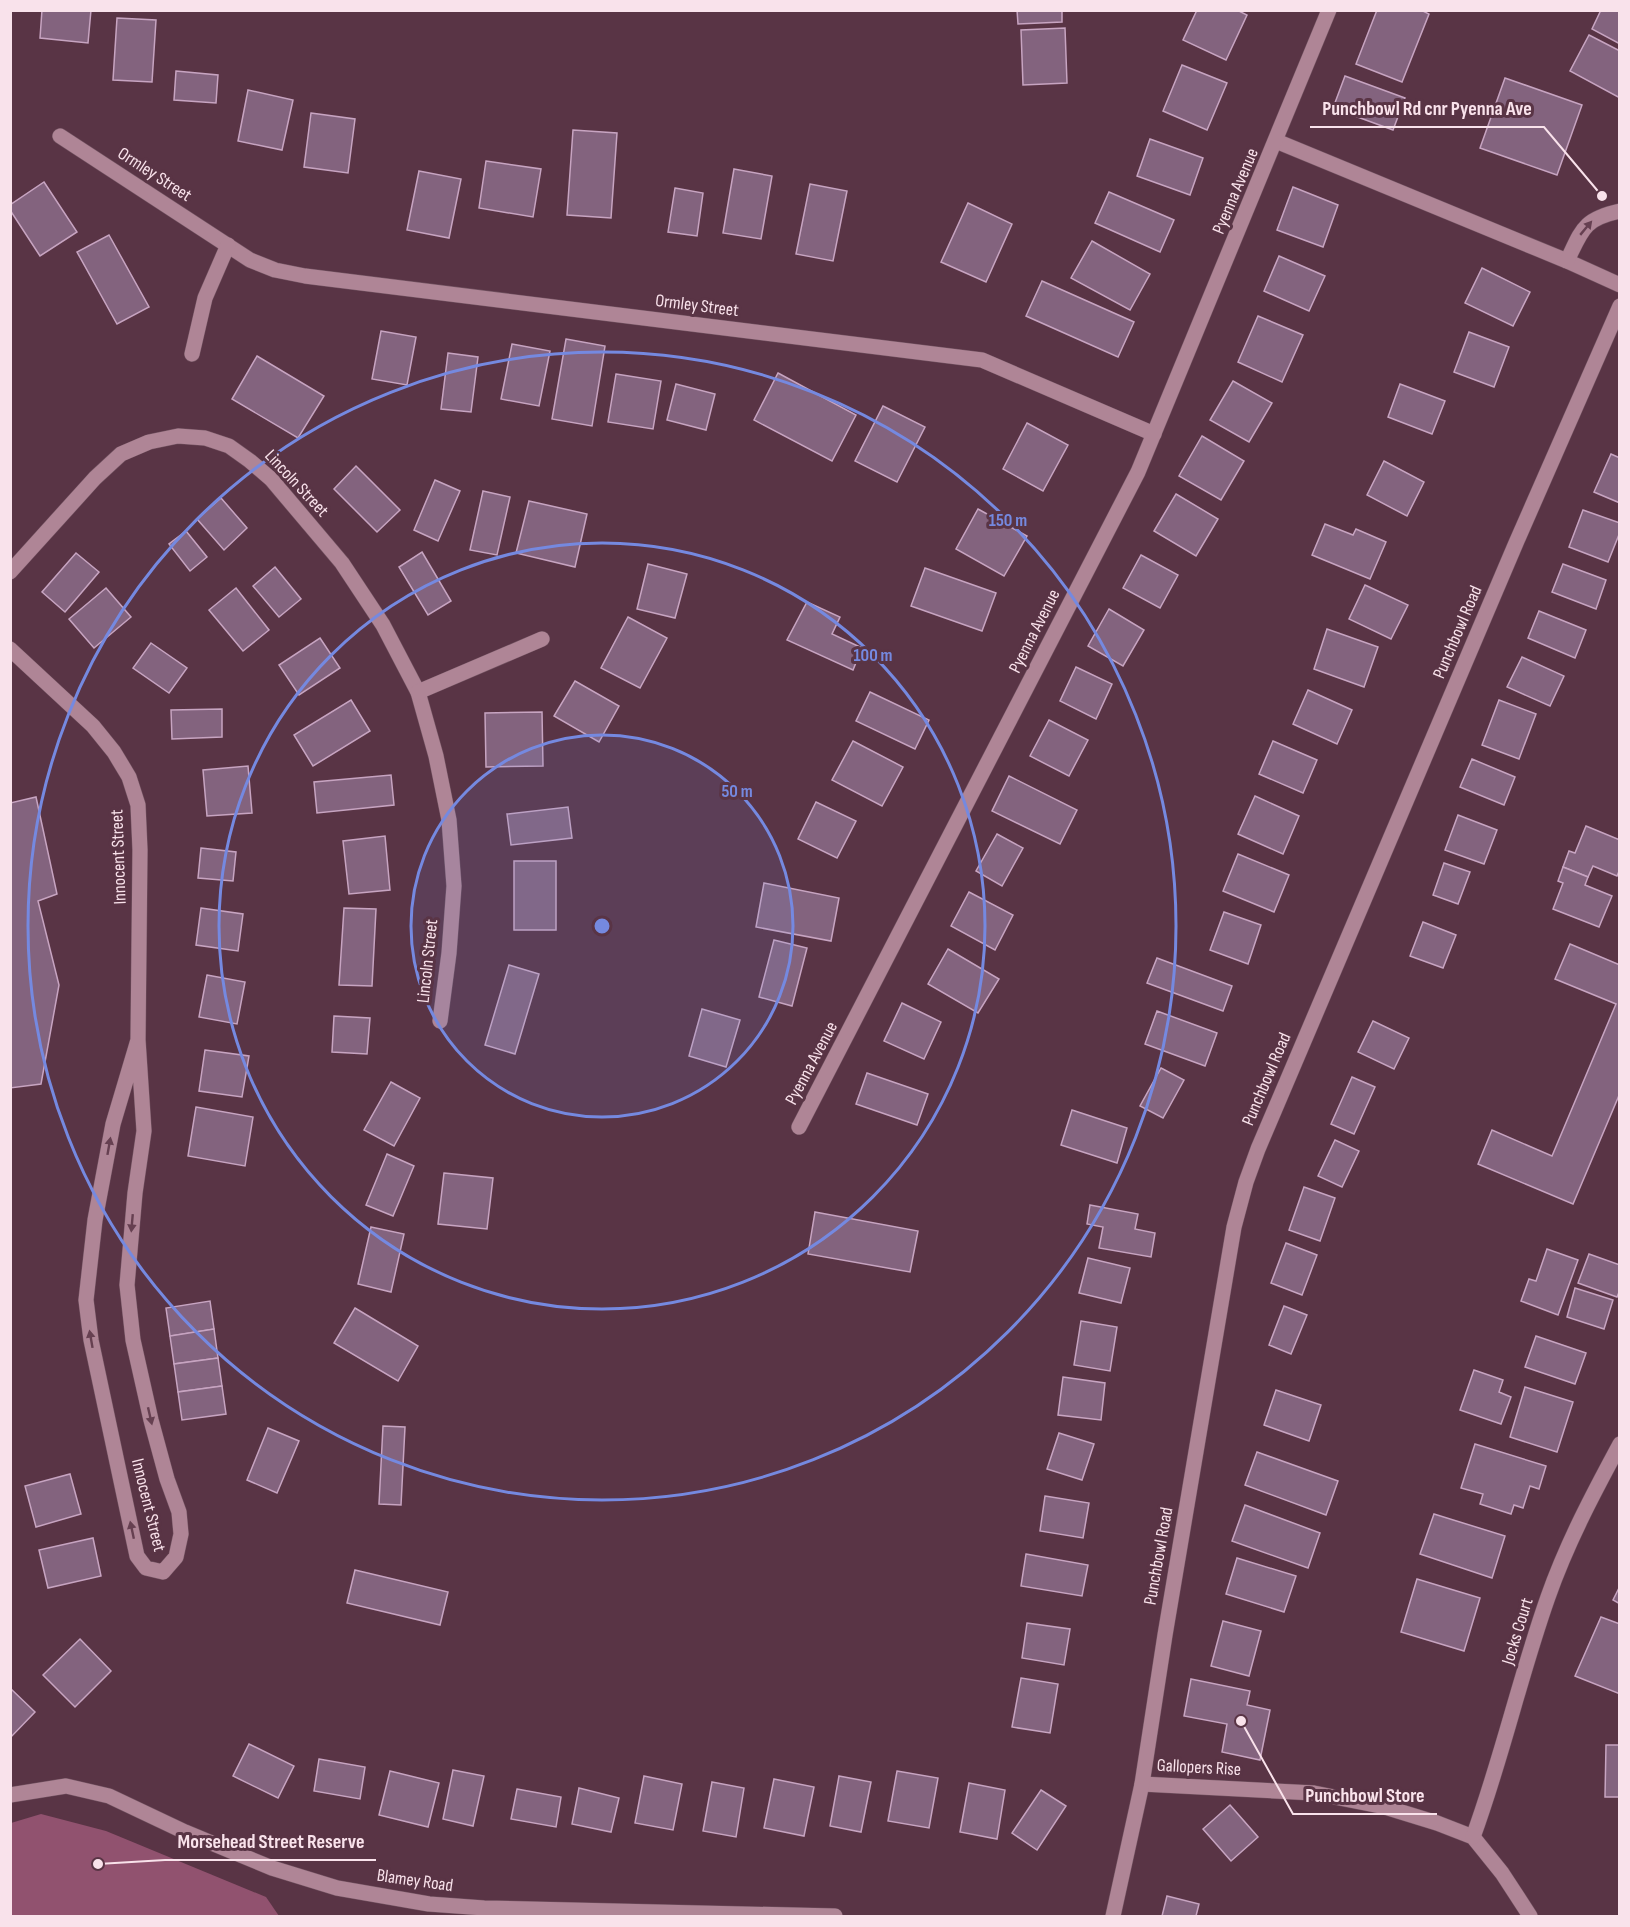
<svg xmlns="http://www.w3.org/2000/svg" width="1630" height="1927" font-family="'Sofia Sans Condensed',sans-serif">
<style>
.green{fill:#91526f}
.building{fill:#83637e;stroke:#c7a4c1;stroke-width:1.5}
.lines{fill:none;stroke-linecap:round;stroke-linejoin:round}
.minor-casing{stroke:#725361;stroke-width:16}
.tertiary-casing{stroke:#725361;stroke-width:16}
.minor{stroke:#af8596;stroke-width:15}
.tertiary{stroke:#af8596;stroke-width:15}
.oneway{fill:#664051}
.ring{fill:none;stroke:#7589e0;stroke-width:3}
.labels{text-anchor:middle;stroke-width:6;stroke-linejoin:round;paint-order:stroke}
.street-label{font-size:18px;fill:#f9e2eb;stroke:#593445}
.centre{fill:#7589e0;stroke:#593445;stroke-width:3}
.ring-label{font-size:18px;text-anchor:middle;font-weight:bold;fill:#7589e0;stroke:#593445;stroke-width:6;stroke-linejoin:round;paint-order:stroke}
.leader{fill:none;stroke:#f9e2eb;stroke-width:2}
.callout-dot{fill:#f9e2eb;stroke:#593445;stroke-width:2}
.callout-label{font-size:20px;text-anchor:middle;font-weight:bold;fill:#f9e2eb;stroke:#593445;stroke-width:6;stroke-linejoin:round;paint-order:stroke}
</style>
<rect width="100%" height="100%" fill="#593445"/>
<polygon class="green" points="41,1814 106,1831 266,1897 279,1916 11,1916 11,1823"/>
<g class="building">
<polygon points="42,10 91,10 88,43 40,38"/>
<polygon points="1017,10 1062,10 1062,22 1018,24"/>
<polygon points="1197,10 1237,10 1247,15 1226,60 1183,40"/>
<polygon points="1377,10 1421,10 1429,14 1402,82 1356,64"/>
<polygon points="1601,10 1620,10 1620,44 1592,29"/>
<polygon points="117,18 156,20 152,82 113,80"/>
<polygon points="1065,28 1067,83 1023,85 1021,30"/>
<polygon points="1589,35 1620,51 1620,98 1570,71"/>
<polygon points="1182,65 1227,83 1207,130 1163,111"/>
<polygon points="176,71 218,75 216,103 174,100"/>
<polygon points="1345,76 1405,98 1393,130 1333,108"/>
<polygon points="1505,78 1582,105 1557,175 1480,148"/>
<polygon points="248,90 293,100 282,150 238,141"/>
<polygon points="311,113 355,119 348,173 304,167"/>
<polygon points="573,130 617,133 611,218 567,215"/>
<polygon points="1150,139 1203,158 1190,195 1137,176"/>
<polygon points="486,161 541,169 533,217 479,208"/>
<polygon points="734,169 772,176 761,239 723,233"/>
<polygon points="419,171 461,179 449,238 407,230"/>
<polygon points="44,182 77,232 40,256 10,210 10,205"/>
<polygon points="810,184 847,191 833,261 796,254"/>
<polygon points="1293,187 1338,205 1323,247 1277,230"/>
<polygon points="675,188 703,193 697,236 668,232"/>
<polygon points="1109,192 1174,220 1160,252 1095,223"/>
<polygon points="968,203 1012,224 986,282 941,262"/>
<polygon points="109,235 149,307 117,324 77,252"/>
<polygon points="1092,241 1150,274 1130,310 1071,278"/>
<polygon points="1279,256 1325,276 1309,311 1264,291"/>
<polygon points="1482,268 1530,292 1513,326 1465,303"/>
<polygon points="1042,281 1134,322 1118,357 1026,316"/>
<polygon points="1258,316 1303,335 1282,382 1238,362"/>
<polygon points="381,331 416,337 407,385 372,379"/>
<polygon points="1469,332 1509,347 1494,387 1454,372"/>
<polygon points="566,339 605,346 592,426 552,419"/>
<polygon points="512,344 550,351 539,406 501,399"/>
<polygon points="448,353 478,357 471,412 441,409"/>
<polygon points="257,356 324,396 298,438 232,399"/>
<polygon points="778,373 856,415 832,461 754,420"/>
<polygon points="616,374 661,381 653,429 608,422"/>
<polygon points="1233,381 1272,403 1249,442 1210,420"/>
<polygon points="676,384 715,394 706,430 667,420"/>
<polygon points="1400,384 1445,401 1432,434 1388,417"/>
<polygon points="883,406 925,427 897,482 855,461"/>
<polygon points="1027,423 1068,445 1043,491 1003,469"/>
<polygon points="1202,436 1244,461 1221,500 1179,476"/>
<polygon points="1611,454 1620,458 1620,503 1594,492"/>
<polygon points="1384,461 1424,482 1407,516 1367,495"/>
<polygon points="356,466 400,510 377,532 334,489"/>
<polygon points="435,480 460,491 438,541 414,530"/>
<polygon points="483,491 510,497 497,555 470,550"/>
<polygon points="1176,494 1218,519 1196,556 1154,531"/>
<polygon points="221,498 247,528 224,550 197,519"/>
<polygon points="529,501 587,514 575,567 516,553"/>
<polygon points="978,509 1027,536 1004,576 956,549"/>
<polygon points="1583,510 1620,523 1620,532 1608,562 1569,547"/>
<polygon points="1325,524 1353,535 1356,529 1386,542 1370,579 1312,555"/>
<polygon points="186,531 207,557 190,571 169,544"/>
<polygon points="422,552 451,601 428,615 399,567"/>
<polygon points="76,553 99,572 65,612 42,592"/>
<polygon points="1141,555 1178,575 1160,608 1123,588"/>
<polygon points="648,564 687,574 675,618 637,609"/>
<polygon points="1563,564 1606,580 1596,609 1552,592"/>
<polygon points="275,567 301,599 279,617 253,586"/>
<polygon points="925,568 996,593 982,631 911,606"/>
<polygon points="1365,585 1408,605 1391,639 1349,619"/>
<polygon points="106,588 131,617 94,648 69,619"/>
<polygon points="236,588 269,630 243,651 209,610"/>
<polygon points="807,602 840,617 832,634 862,648 853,670 787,640"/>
<polygon points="1109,609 1144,630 1123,666 1088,646"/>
<polygon points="1539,611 1586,630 1575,658 1528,638"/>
<polygon points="628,617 667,638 640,688 601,668"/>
<polygon points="1327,629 1378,647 1364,687 1314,669"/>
<polygon points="320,638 340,668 299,695 279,665"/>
<polygon points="151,643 187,668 169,693 133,668"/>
<polygon points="1522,657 1564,676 1550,706 1507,687"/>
<polygon points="1076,667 1112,684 1096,719 1060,701"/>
<polygon points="575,681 619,706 599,742 554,716"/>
<polygon points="1308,690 1352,710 1337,744 1293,724"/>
<polygon points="870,692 929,720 915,749 856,721"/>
<polygon points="351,700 370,731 313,766 294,735"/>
<polygon points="1499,700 1536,714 1519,759 1482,745"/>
<polygon points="222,709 222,737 172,739 171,710"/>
<polygon points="542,712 543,766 486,767 485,713"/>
<polygon points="1049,720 1088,740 1069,776 1030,756"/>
<polygon points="853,741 903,767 882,806 832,780"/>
<polygon points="1273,741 1317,760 1303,793 1259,774"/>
<polygon points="1472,759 1515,777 1504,805 1460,787"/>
<polygon points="248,766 252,813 207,816 203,770"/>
<polygon points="391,775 394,805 317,813 314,782"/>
<polygon points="1009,776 1077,810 1060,844 992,811"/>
<polygon points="1255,796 1299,816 1283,854 1238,834"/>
<polygon points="36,797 57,894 38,901 59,985 41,1084 10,1088 10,803"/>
<polygon points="816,802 856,821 837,858 798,839"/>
<polygon points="568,807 572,838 511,845 507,814"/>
<polygon points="1458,815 1497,830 1484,864 1445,850"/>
<polygon points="1586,826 1620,840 1620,869 1617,876 1593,866 1588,877 1563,867 1569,851 1575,853"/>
<polygon points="997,834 1023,848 1002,886 976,871"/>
<polygon points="385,836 390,890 349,894 343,841"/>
<polygon points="201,848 236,852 233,881 198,878"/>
<polygon points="1238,854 1289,875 1274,912 1223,891"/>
<rect x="514" y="861" width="42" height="69"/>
<polygon points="1444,863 1470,872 1458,904 1433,895"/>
<polygon points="1563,867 1588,877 1585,885 1612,896 1599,927 1553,909 1563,883 1558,881"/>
<polygon points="764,883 839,898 831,941 756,927"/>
<polygon points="969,892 1013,915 995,950 951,926"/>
<polygon points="201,908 243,914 238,951 196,945"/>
<polygon points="344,908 376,909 372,986 339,985"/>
<polygon points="1224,912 1261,925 1248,964 1210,950"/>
<polygon points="1423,922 1456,935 1443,968 1410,956"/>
<polygon points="774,940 807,948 792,1006 759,997"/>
<polygon points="1570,944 1620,965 1620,1093 1573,1204 1478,1164 1492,1130 1552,1156 1616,1004 1555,979"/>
<polygon points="948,949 999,979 978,1013 928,984"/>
<polygon points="1157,958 1232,986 1223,1011 1147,983"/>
<polygon points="509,965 539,974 515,1054 485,1045"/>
<polygon points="207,975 245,982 237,1024 199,1017"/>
<polygon points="902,1003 941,1022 924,1059 884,1041"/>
<polygon points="702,1009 740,1020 726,1067 689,1056"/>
<polygon points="1157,1011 1217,1033 1205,1066 1145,1044"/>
<polygon points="334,1016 370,1018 367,1054 332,1052"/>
<polygon points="1373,1021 1409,1038 1394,1069 1358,1052"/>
<polygon points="205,1050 249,1056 242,1097 199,1091"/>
<polygon points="1161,1068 1184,1080 1163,1118 1140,1106"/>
<polygon points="867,1073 928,1094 917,1125 856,1104"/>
<polygon points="1352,1077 1375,1087 1354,1134 1331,1124"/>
<polygon points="391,1082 420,1098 394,1146 364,1130"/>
<polygon points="196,1107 253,1117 245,1166 188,1156"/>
<polygon points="1072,1110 1127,1128 1117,1163 1061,1145"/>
<polygon points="1335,1140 1359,1151 1342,1187 1318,1176"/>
<polygon points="387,1154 414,1166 393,1216 366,1205"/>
<polygon points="444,1173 493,1178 487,1229 438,1224"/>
<polygon points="1304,1187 1335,1198 1320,1241 1289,1230"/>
<polygon points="1090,1205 1138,1214 1135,1229 1155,1233 1151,1257 1099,1248 1103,1227 1087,1224"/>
<polygon points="815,1212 918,1231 910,1272 808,1254"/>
<polygon points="371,1227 404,1234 391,1292 358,1284"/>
<polygon points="1286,1243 1317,1255 1302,1295 1271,1283"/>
<polygon points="1547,1249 1578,1260 1558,1315 1521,1301 1529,1279 1536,1281"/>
<polygon points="1589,1254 1620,1265 1620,1290 1617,1297 1578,1283"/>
<polygon points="1088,1258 1130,1268 1121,1303 1079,1293"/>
<polygon points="1575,1288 1613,1300 1604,1329 1567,1317"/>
<polygon points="210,1301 214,1329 170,1336 166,1308"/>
<polygon points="1284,1306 1307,1315 1291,1354 1269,1345"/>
<polygon points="355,1308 418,1346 398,1381 334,1343"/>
<polygon points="1081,1321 1117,1327 1110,1371 1074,1365"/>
<polygon points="214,1329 218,1358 174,1364 170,1336"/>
<polygon points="1536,1336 1586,1353 1575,1384 1525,1367"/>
<polygon points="218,1358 222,1386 178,1392 174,1364"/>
<polygon points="1474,1370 1503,1380 1499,1392 1511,1397 1501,1424 1460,1410"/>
<polygon points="1063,1377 1105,1383 1101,1420 1058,1415"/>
<polygon points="222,1386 226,1414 182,1420 178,1392"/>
<polygon points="1525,1387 1573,1402 1557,1452 1510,1437"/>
<polygon points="1276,1390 1321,1405 1309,1441 1264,1425"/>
<polygon points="383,1426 405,1427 401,1505 379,1504"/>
<polygon points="268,1428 299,1441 277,1493 247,1480"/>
<polygon points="1059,1433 1094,1444 1082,1480 1047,1469"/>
<polygon points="1475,1444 1546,1466 1539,1489 1530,1486 1523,1508 1514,1505 1511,1514 1480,1504 1483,1494 1461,1488"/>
<polygon points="1257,1452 1338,1481 1326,1515 1245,1485"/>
<polygon points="70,1474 81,1514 36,1527 25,1486"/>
<polygon points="1045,1496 1089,1503 1083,1538 1040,1531"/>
<polygon points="1245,1505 1320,1533 1308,1568 1232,1541"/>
<polygon points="1434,1514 1505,1536 1492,1578 1420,1554"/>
<polygon points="93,1538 101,1576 48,1588 39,1550"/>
<polygon points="1026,1554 1088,1565 1082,1596 1021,1586"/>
<polygon points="1237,1558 1296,1576 1284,1612 1226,1594"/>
<polygon points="355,1570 448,1592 440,1625 347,1603"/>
<polygon points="1417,1579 1480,1598 1464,1651 1401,1632"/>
<polygon points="1620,1586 1620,1604 1613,1600"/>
<polygon points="1601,1617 1620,1624 1620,1694 1575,1676"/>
<polygon points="1223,1621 1261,1631 1249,1676 1211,1666"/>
<polygon points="1027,1623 1070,1629 1064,1665 1022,1658"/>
<polygon points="80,1639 111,1671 75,1707 43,1675"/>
<polygon points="1021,1678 1058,1684 1050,1733 1012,1727"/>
<polygon points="1191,1679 1250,1691 1247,1705 1270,1710 1260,1760 1222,1752 1227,1724 1184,1716"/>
<polygon points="10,1688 35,1712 10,1738"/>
<polygon points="249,1744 294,1766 278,1798 233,1776"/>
<polygon points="1606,1745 1620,1745 1620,1797 1605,1797"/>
<polygon points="319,1759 365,1767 360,1799 314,1791"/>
<polygon points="453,1770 484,1776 473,1826 443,1819"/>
<polygon points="390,1771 439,1783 428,1827 379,1815"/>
<polygon points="897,1771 938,1778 929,1828 888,1821"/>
<polygon points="644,1776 682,1784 673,1830 635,1823"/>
<polygon points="839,1776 871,1782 861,1832 830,1826"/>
<polygon points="774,1779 814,1787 804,1836 764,1828"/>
<polygon points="712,1782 744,1788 736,1837 703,1831"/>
<polygon points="969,1783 1005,1790 997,1839 960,1832"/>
<polygon points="579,1788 619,1798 611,1832 572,1824"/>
<polygon points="517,1789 561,1797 556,1827 511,1819"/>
<polygon points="1041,1790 1066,1806 1037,1850 1012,1833"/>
<polygon points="1230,1805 1258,1837 1231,1861 1203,1829"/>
<polygon points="1167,1896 1199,1904 1196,1916 1162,1916"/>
</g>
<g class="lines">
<g class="minor-casing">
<g id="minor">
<polyline points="60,136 250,260 275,270 305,276 982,360 1154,434"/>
<polyline points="1276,141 1567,261 1620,285"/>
<path d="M1567,261C1582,230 1583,219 1620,211"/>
<polyline points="192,354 205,298 228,245"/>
<polyline points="10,572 95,478 121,454 149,442 178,436 205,438 229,446 250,461 271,479 342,563 383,625 418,692 436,756 449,820 454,886 449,953 440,1021"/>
<polyline points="10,649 93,726 114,752 129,777 138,805 140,850 138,1040 144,1131 135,1193 127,1285 133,1340 151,1420 167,1479 179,1512 181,1534 176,1557 163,1572 146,1568 137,1556 91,1340 86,1300 95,1220 113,1124 138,1040"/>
<polyline points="418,692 542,639"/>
<polyline points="799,1127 1138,472 1329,10"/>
<polyline points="1142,1784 1314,1793 1385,1807 1437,1823 1473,1837 1502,1873 1530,1916"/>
<polyline points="10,1795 66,1786 109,1796 185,1832 272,1868 337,1888 429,1904 484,1908 835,1916"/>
<path d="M1473,1837C1502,1758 1520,1676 1548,1597C1567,1543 1593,1494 1620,1444"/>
</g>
</g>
<g class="tertiary-casing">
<polyline id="tertiary" points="1113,1916 1142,1784 1165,1635 1234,1227 1246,1182 1258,1149 1516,543 1620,306"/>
</g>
<use href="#minor" class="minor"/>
<use href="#tertiary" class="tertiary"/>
</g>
<defs><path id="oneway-solid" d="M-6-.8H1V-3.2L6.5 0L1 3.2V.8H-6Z" transform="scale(1.5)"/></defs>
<g class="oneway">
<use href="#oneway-solid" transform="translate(1586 228) rotate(-50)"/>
<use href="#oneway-solid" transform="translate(109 1146) rotate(-80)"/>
<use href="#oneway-solid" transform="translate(132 1223) rotate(95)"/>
<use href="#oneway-solid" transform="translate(91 1339) rotate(-100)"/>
<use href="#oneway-solid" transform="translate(150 1416) rotate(77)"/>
<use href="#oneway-solid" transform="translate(132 1530) rotate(-102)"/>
</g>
<circle cx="602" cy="926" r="191" fill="#7589e0" fill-opacity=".12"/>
<g class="ring">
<circle cx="602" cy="926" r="191"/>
<circle cx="602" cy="926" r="383"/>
<circle cx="602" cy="926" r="574"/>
</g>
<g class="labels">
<g class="street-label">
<text transform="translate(155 174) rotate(33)" y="6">Ormley Street</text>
<text transform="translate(1235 191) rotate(-67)" y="6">Pyenna Avenue</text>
<text transform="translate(697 305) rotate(7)" y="6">Ormley Street</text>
<text transform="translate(297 483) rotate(47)" y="6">Lincoln Street</text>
<text transform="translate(1034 631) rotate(-63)" y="6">Pyenna Avenue</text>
<text transform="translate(1457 632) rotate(-67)" y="6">Punchbowl Road</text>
<text transform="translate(118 857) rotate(-92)" y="6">Innocent Street</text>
<text transform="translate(427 961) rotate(-84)" y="6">Lincoln Street</text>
<text transform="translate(811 1063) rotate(-62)" y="6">Pyenna Avenue</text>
<text transform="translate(1266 1079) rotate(-67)" y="6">Punchbowl Road</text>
<text transform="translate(149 1505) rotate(76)" y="6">Innocent Street</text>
<text transform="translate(1158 1556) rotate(-80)" y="6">Punchbowl Road</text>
<text transform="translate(1517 1631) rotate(-73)" y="6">Jocks Court</text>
<text transform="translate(1199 1767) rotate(3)" y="6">Gallopers Rise</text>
<text transform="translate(415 1880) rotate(8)" y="6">Blamey Road</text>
</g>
</g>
<circle cx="602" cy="926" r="9" class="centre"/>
<g class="ring-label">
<text x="1008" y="526">150 m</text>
<text x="873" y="661">100 m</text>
<text x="737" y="797">50 m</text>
</g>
<path class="leader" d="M1602 196L1544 127H1310M1241 1721L1293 1814H1437M98 1864L165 1860H376"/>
<g class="callout-dot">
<circle cx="1602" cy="196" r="6"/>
<circle cx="1241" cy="1721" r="6"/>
<circle cx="98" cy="1864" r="6"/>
</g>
<g class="callout-label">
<text x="1427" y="115">Punchbowl Rd cnr Pyenna Ave</text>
<text x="1365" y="1802">Punchbowl Store</text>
<text x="271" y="1848">Morsehead Street Reserve</text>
</g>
<rect width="1630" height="1927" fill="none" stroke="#f9e2eb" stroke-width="24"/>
</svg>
